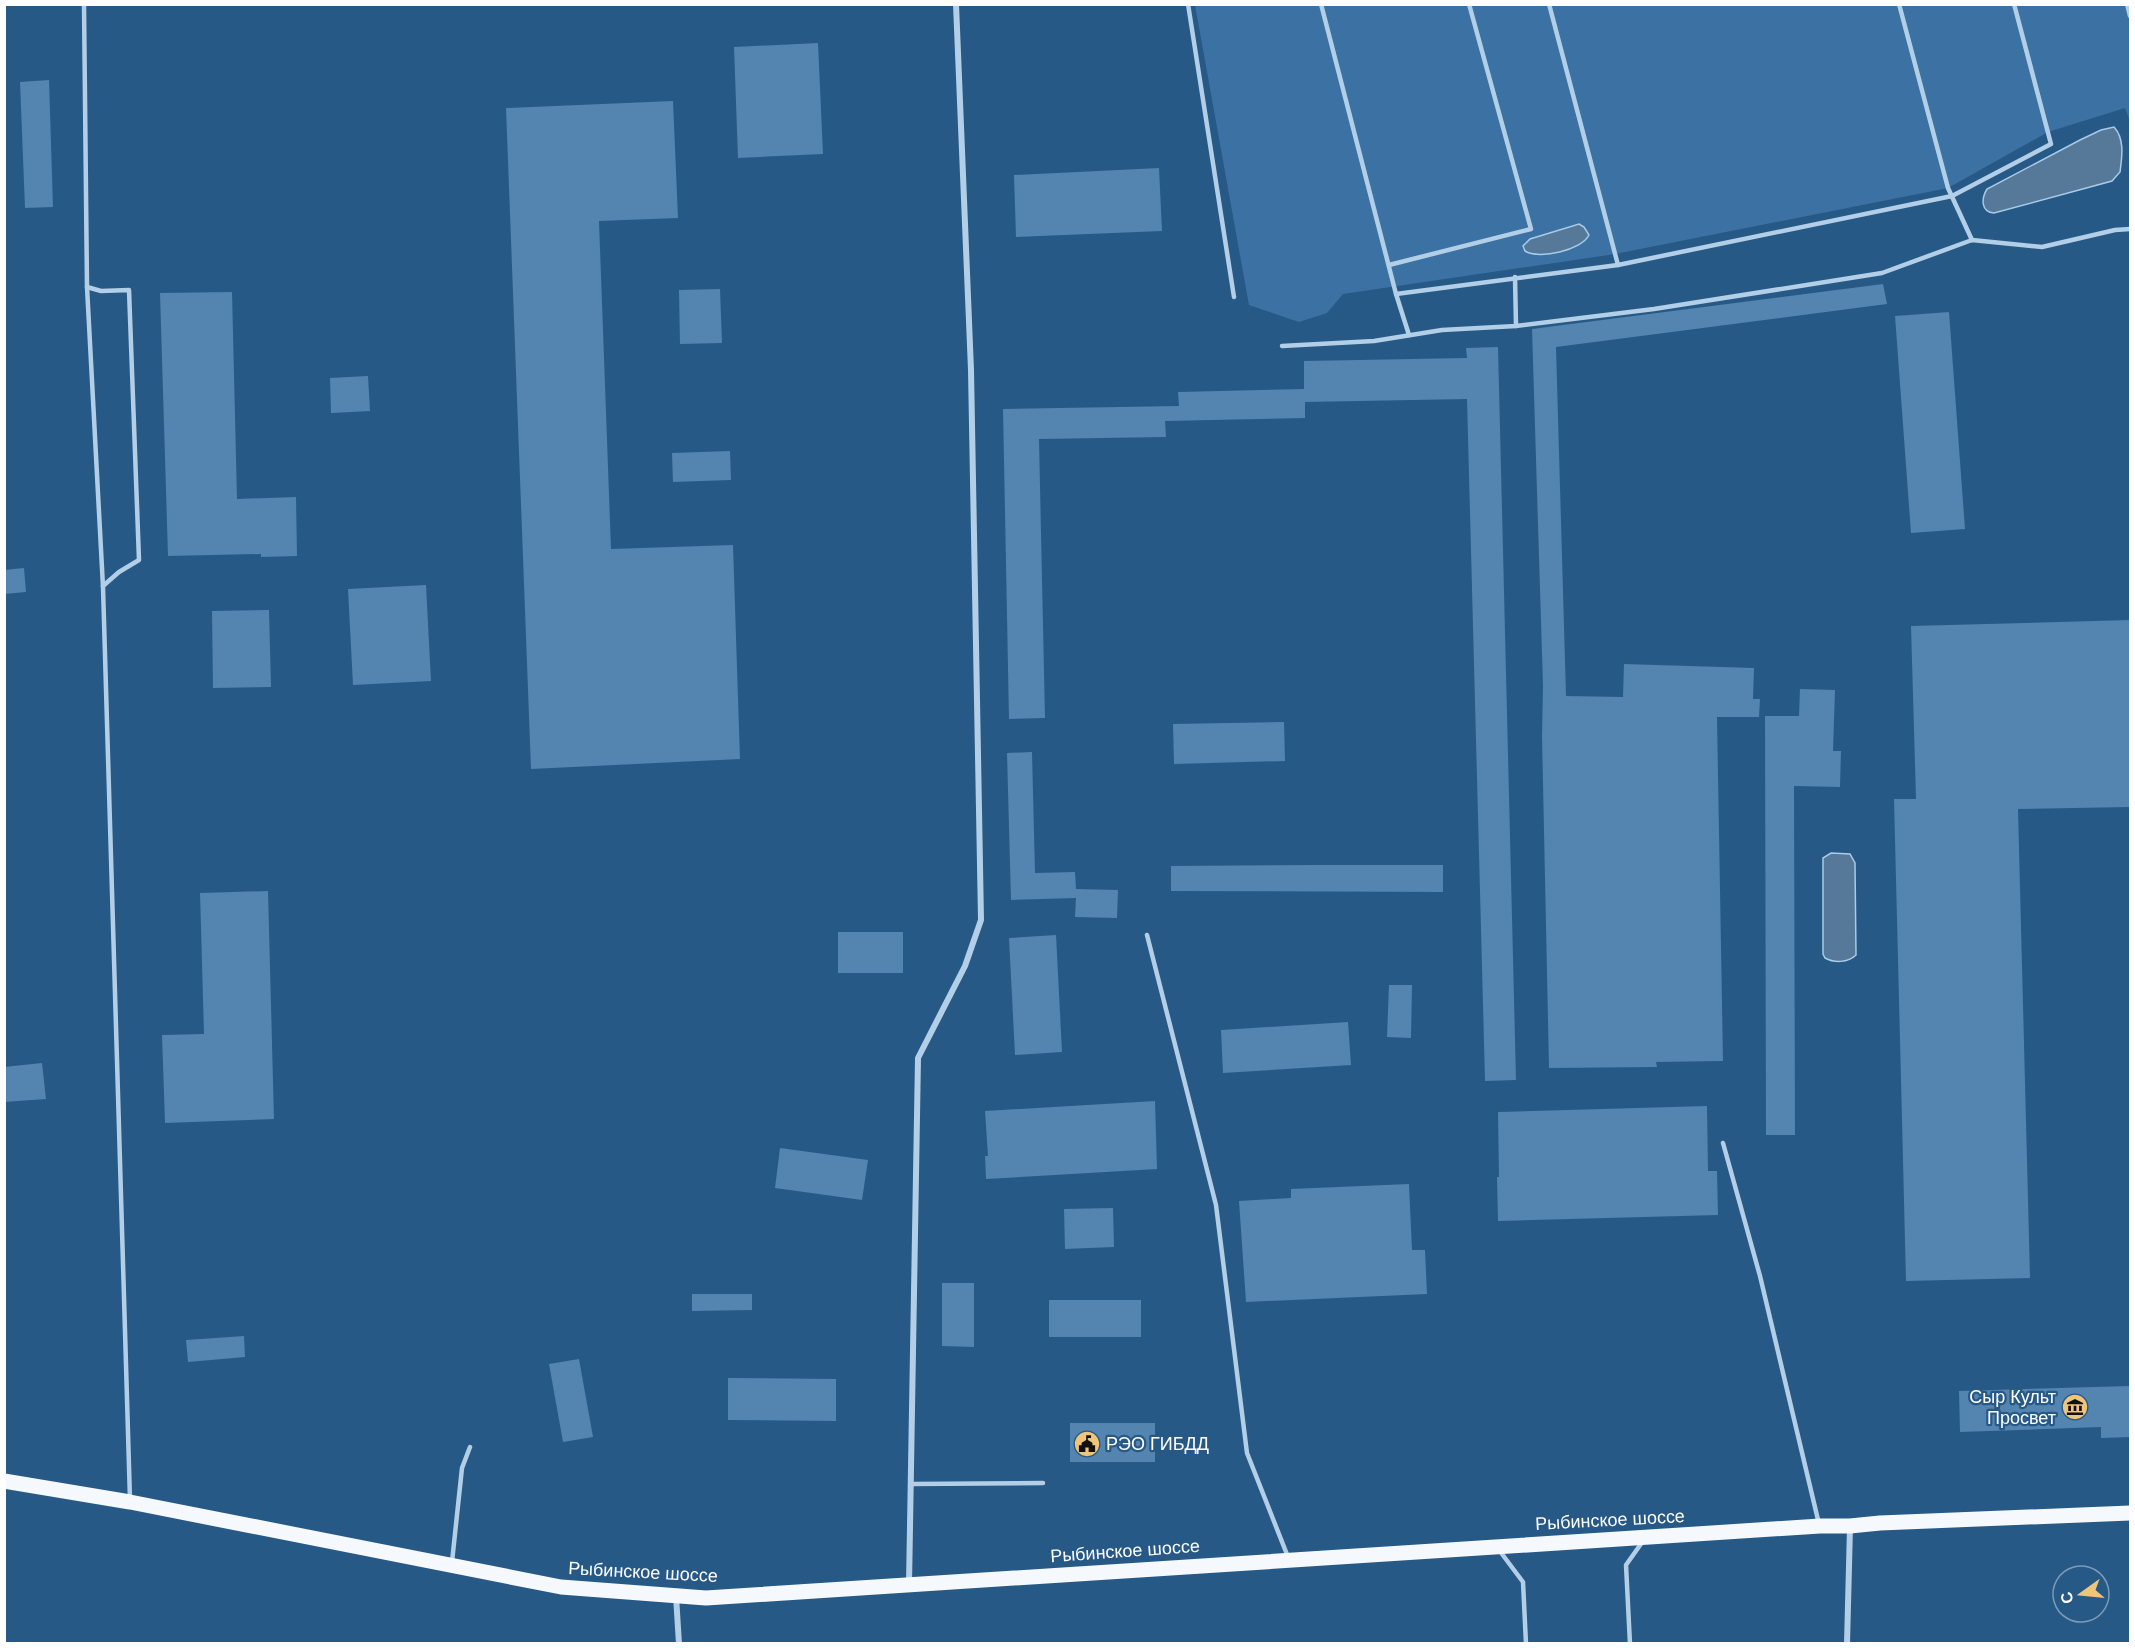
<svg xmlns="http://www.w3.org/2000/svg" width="2135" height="1648" font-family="Arial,sans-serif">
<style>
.green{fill:#3c72a3}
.water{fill:#577999;stroke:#a7cbe8;stroke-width:1.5}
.building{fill:#5484b0}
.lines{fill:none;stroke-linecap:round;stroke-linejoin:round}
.lane{stroke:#b3cfe8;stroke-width:4.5}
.street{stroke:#b3cfe8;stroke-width:6}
.primary{stroke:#f5f9fe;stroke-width:15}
.labels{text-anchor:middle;stroke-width:4.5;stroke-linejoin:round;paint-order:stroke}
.poi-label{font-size:18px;fill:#fff;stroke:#275987;text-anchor:end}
.street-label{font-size:18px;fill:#fff;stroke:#275987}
</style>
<rect width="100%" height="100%" fill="#275987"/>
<polygon class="green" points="1195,5 2130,5 2130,121 2125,108 2048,132 1948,188 1615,254 1343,294 1327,313 1299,322 1249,305"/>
<g class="water">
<path d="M2114,127C2125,139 2122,157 2120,172L2112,181L1994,213C1981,212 1981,199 1987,189L2080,140L2101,130Z"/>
<path d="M1579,224L1584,227L1589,235C1582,250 1539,260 1525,251L1523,246L1530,239Z"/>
<path d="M1831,853L1850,854L1855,863L1856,955C1848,963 1834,963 1825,958L1823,954V858Z"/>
</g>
<g class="building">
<polygon points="818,43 823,154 738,158 734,47"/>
<polygon points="49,80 53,207 25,208 20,82"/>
<polygon points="673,101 678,218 599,221 611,549 733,545 740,759 531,769 506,108"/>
<polygon points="1159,168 1162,231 1016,237 1014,175"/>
<polygon points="1883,284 1887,304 1556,347 1566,696 1623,697 1624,664 1754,668 1753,699 1760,699 1759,717 1717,717 1723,1061 1656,1062 1657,1067 1549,1068 1542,736 1543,686 1532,329"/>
<polygon points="720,289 722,343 680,344 679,290"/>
<polygon points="232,292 237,499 296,497 297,556 261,557 261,554 168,556 160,293"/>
<polygon points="1949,312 1965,529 1911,533 1895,316"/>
<polygon points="1498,347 1516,1080 1485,1081 1467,399 1305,402 1305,418 1165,421 1166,437 1039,439 1045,718 1009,719 1003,409 1179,406 1178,392 1304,389 1304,361 1467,358 1466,348"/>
<polygon points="368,376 370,411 331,413 330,378"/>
<polygon points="730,451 731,480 673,482 672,453"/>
<polygon points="24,568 26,592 4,594 4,570"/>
<polygon points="426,585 431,681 353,685 348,589"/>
<polygon points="269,610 271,687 213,688 212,611"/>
<polygon points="2130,620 2130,807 2018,809 2030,1278 1906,1281 1894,799 1916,799 1911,626"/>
<polygon points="1800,689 1835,690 1833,751 1841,751 1840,787 1794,786 1795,1135 1766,1135 1765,716 1799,716"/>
<polygon points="1284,722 1285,761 1174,764 1173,724"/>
<polygon points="1032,752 1035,873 1075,872 1076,889 1118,890 1117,918 1075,917 1076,898 1011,900 1007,753"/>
<polygon points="1319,865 1443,865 1443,892 1171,891 1171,866"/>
<polygon points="268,891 274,1119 165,1123 162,1035 204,1034 200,893"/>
<rect x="838" y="932" width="65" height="41"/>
<polygon points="1056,935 1062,1052 1015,1055 1009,938"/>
<polygon points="1389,985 1412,985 1411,1038 1387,1037"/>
<polygon points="1348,1022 1351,1065 1223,1073 1221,1030"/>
<polygon points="42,1063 46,1099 4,1102 4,1067"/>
<polygon points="1155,1101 1157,1169 986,1179 985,1156 988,1156 985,1111"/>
<polygon points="1707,1106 1708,1171 1717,1171 1718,1215 1498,1221 1497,1177 1499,1177 1498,1112"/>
<polygon points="780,1148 868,1160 862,1200 775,1188"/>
<polygon points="1409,1184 1412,1250 1425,1250 1427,1294 1246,1302 1239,1201 1291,1198 1291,1189"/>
<polygon points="1113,1208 1114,1247 1065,1249 1064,1209"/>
<polygon points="942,1283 974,1283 974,1347 942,1346"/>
<polygon points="692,1294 752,1294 752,1310 692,1311"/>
<rect x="1049" y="1300" width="92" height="37"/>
<polygon points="244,1336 245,1357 188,1362 186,1340"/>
<polygon points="579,1359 593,1437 563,1442 549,1364"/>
<polygon points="728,1378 836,1379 836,1421 728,1420"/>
<polygon points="2130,1386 2130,1437 2101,1438 2101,1427 1960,1432 1959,1391"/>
<rect x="1070" y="1423" width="85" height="39"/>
</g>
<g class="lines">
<g class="lane">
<polyline points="84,4 87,287 103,587 130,1500"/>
<polyline points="1188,4 1234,297"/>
<polyline points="1321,4 1396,294 1618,265 1952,196 2051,144 2014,4"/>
<polyline points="1549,4 1618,265"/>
<polyline points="1899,4 1948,188 1972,240"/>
<polyline points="2127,4 2130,16"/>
<polyline points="1389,265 1531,229 1469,4"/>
<polyline points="1515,277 1516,326"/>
<polyline points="87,287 101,291 129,290 139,560 119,572 103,586"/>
<polyline points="1396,294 1409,335"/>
<polyline points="1282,346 1374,341 1442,330 1516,326 1654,309 1882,273 1972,240 2042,247 2115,230 2130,229"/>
<polyline points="1147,935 1216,1205 1247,1453 1288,1557"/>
<polyline points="1723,1143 1760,1276 1819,1524"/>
<polyline points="911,1484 1043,1483"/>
<polyline points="1499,1550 1523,1582 1526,1644"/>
<polyline points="452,1562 462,1468 470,1447"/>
<polyline points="1630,1644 1626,1565 1643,1541"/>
</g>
<g class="street">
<polyline points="909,1585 918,1058 965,966 981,920 971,370 956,4"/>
<polyline points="676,1596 679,1644"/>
<polyline points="1847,1644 1850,1527"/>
</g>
<polyline class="primary" points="4,1481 130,1502 561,1587 706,1598 1820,1526 1850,1526 1880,1523 2130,1513"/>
</g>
<defs>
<g id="museum-disc" transform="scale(1.35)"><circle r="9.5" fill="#f0c479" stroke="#275987"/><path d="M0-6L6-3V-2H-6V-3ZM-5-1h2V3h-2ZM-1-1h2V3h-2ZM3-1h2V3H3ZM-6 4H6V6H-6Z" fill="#111"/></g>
<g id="civic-disc" transform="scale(1.35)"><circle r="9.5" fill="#f0c479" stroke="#275987"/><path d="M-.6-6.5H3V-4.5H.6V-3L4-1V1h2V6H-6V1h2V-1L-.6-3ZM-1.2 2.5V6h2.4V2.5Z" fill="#111"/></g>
</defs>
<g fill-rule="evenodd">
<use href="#museum-disc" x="2075" y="1407"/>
<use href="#civic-disc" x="1087" y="1444"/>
</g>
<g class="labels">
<g class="poi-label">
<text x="2056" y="1403">Сыр Культ<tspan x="2056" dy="21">Просвет</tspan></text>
<text x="1106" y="1450" text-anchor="start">РЭО ГИБДД</text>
</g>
<g class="street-label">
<text transform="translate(1610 1520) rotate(-3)" y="6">Рыбинское шоссе</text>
<text transform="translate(1125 1551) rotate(-4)" y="6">Рыбинское шоссе</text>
<text transform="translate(643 1572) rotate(3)" y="6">Рыбинское шоссе</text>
</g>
</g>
<rect width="2135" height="1648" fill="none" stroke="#ffffff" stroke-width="12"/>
<g transform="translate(2081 1594) rotate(255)"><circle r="28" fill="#275987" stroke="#7d9bb7" stroke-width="1.5"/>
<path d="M0-4.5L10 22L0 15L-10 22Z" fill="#f0c479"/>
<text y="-9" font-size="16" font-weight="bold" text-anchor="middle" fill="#ffffff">С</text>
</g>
</svg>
